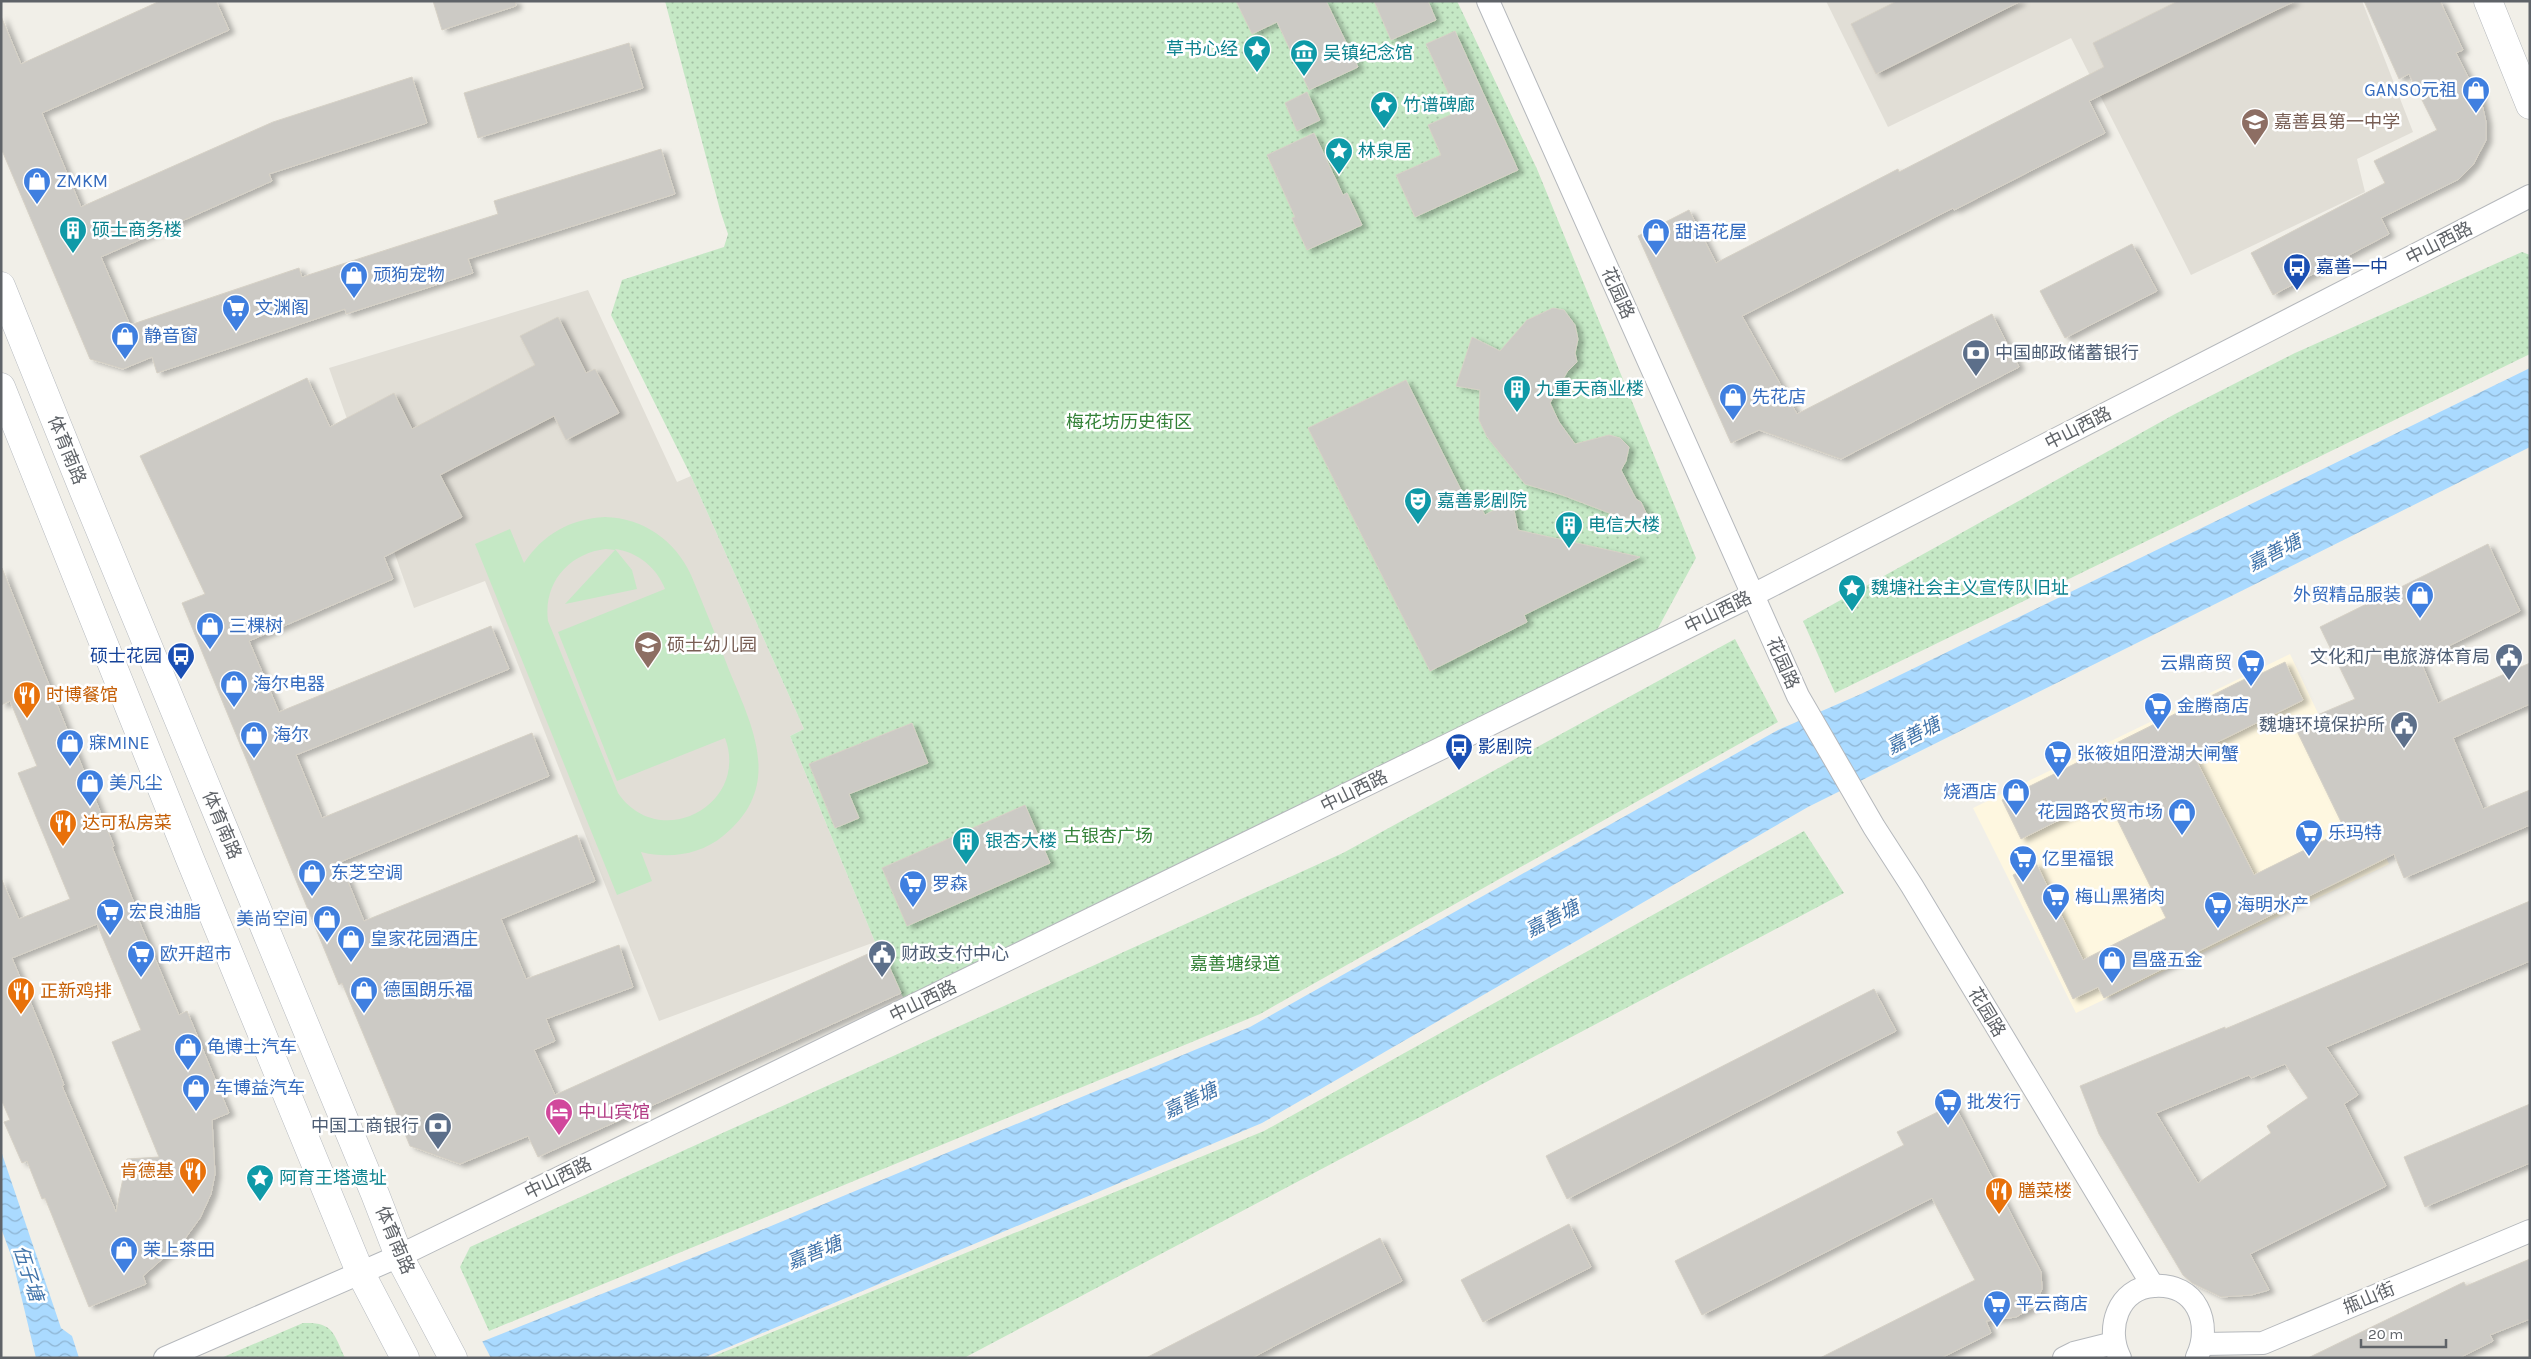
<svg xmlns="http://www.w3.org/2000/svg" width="2531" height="1359" font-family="Karla,'Noto Sans SC',sans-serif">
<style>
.commercial{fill:#fef7e0}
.education{fill:#e1ded6}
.green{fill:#c5e8c5;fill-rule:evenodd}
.park{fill:url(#park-dots)}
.water{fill:url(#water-waves)}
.pier{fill:#f1efe8}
.building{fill:#cccac5;stroke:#d6d1c6;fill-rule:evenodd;filter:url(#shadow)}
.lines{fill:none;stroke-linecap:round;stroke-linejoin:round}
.minor-casing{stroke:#b5b8bc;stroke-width:24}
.tertiary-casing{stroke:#b5b8bc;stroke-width:29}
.secondary-casing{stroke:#b6babf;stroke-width:29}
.minor{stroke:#fff;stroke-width:22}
.tertiary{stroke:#fff;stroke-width:28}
.secondary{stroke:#fff;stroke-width:28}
.labels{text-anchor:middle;stroke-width:5;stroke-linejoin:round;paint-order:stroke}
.culture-label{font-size:18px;fill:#0d838f;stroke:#fff;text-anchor:start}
.shop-label{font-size:18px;fill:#366cbe;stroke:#fff;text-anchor:start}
.education-label{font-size:18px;fill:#785e54;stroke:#fff;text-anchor:start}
.street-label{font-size:18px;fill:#5f6368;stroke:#fff}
.transit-label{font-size:18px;fill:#164399;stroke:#fff;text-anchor:start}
.service-label{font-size:18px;fill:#4e5e75;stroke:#fff;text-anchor:end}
.park-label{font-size:18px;fill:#348238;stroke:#fff}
.food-label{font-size:18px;fill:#c56008;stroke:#fff;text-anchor:start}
.hotel-label{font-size:18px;fill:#b23c85;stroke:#fff;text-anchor:start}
.water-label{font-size:19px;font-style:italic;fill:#4174aa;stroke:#fff}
</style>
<defs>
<pattern id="park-dots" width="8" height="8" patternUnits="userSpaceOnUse" patternTransform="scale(1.25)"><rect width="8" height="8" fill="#c5e8c5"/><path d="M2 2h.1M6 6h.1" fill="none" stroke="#a3c0a4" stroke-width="1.8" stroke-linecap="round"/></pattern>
<pattern id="water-waves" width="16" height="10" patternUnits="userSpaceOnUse" patternTransform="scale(1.25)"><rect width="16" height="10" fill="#aadaff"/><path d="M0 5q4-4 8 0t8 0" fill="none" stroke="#8eb4d2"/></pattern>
<filter id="shadow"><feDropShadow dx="5.5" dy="3" stdDeviation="2.5" flood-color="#0004"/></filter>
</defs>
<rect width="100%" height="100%" fill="#f1efe8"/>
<polygon class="commercial" points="2290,654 2389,864 2076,1013 1973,808"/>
<g class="education">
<polygon points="1826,1 2362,1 2413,132 2357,159 2365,192 2191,275 2071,38 1888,127"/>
<polygon points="588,290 677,482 691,476 804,729 790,736 875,942 659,1021 485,581 414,608 329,368"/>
</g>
<path class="green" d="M605,517C643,518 675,540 691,575C704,606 717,638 729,670C753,728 784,787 723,836C700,855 669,859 641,852L652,881L617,895L475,544L510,529L524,563C543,534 570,519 605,517ZM606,549L615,550L565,604L637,589L632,570L615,549C638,552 657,568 665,589L558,632L617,781L725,738C750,805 659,853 618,793L548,621C543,583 569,553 606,549Z"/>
<g class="park">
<polygon points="665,1 1457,1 1537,169 1696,558 1657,630 905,1001 875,942 790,736 804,729 691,476 611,315 622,280 724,247 728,234 720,210"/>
<polygon points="2522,252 2530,255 2530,354 1835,693 1803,621 2175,414 2295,353"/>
<polygon points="1735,639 1778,722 1260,1014 489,1331 460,1267 470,1247 1343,853"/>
<polygon points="1804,831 1844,893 964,1358 709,1358 1264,1131"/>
<path d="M303,1323C333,1322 333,1332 345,1358H221Z"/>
</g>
<g class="water">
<polygon points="2530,368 2530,447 1808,807 1262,1123 703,1358 441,1358 742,1238 1250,1027 1778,730 1861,694"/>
<polygon points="1,1151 61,1328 72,1336 79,1358 36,1358 12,1258 1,1228"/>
</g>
<polygon class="pier" points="481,1339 491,1358 439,1358 440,1355"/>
<g class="building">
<polygon points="160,1 216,1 229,30 42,113 81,207 273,122 412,77 427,123 269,174 272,181 101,257 130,325 299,268 302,277 498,214 494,201 661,149 675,194 468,259 473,273 346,314 345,309 157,373 152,357 123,369 90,359 1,148 1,16 21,64"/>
<polygon points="433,1 515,1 516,6 442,30"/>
<polygon points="1236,1 1326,1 1358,67 1309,90 1277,22 1252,34"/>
<polygon points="1374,1 1428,1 1436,20 1391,40"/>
<polygon points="1897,1 2021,1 1876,74 1851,24"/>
<polygon points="2178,1 2295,1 2089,101 2105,133 1954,210 1953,208 1742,316 1797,414 1992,314 2019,367 1841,459 1759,430 1731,443 1638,236 1689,210 1716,263 1898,169 1899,172 2104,67 2093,43"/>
<polygon points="2364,1 2440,1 2463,50 2456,53 2476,93 2479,91 2486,122 2486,140 2473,165 2459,179 2381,218 2389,234 2273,295 2251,253 2385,183 2374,161 2437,130 2409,74 2399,79"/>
<polygon points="1455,31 1518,170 1415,217 1396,175 1441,155 1428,125 1457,112 1426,44"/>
<polygon points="629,43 643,88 478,138 464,93"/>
<polygon points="1307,92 1320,120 1297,131 1285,103"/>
<polygon points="1314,133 1343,195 1347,193 1362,225 1307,250 1292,218 1295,217 1267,155"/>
<polygon points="2132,244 2157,291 2065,338 2040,291"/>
<polygon points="1553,308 1564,310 1575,325 1578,339 1575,353 1577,362 1567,372 1550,403 1559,422 1575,444 1609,435 1620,438 1629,447 1626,461 1621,470 1636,499 1641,502 1654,530 1562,495 1525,484 1487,437 1479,420 1480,390 1456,386 1472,337 1500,351 1527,320"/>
<polygon points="558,317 586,373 595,369 619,413 566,440 554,416 440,475 462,517 384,557 393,579 249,641 279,712 491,626 509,669 296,755 322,818 532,733 549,776 340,862 364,921 577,835 595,881 501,919 526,979 619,945 633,987 546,1019 555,1041 534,1050 555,1095 881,948 901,993 538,1157 528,1136 460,1164 410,1146 342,983 339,985 182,603 205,594 140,456 307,378 330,427 394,393 412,429 535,365 520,336"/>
<polygon points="1406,380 1464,496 1472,492 1485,515 1512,500 1518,530 1640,557 1524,615 1527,622 1430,671 1308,428"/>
<polygon points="2488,544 2520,611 2420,660 2438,703 2530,663 2530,704 2453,738 2483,809 2530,790 2530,825 2404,878 2394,854 2104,998 2098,987 2073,999 2013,875 2036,863 2083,960 2166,918 2106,797 2021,839 2002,800 2257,673 2258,675 2285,662 2303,700 2193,754 2254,875 2345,830 2294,725 2355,699 2320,627"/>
<path d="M2,568L114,846L112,847L136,908L134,909L179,1015L187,1011L229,1113L212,1120L215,1174L211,1194L200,1218L184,1240L143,1276L146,1284L89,1307L45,1198L42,1199L27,1161L22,1163L4,1122L10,1120L1,1099V878L19,919L70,899L18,773L37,766L10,701L1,705ZM97,924L141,1030L112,1042L159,1157L127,1159L116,1212L62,1086L64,1085L52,1054L12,958Z"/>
<polygon points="912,723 928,763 849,794 859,818 835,828 809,764"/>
<polygon points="1025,805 1050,863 907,926 882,868"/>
<path d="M2530,901V961L2326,1047L2358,1095L2344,1104L2386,1186L2250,1254L2269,1290L2251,1295L2221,1297L2192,1283L2183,1275L2099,1134L2080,1086L2225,1027V1029ZM2285,1064L2308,1098L2267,1126L2271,1133L2198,1183L2156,1113L2249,1075L2251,1078Z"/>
<polygon points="1874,989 1896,1031 1567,1199 1546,1156"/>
<polygon points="1954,1104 2041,1272 2042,1289 2034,1307 2016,1317 1986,1321 1991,1333 1941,1358 1820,1358 1975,1280 1932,1198 1702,1315 1675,1261 1904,1145 1897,1132"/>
<polygon points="2530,1104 2530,1163 2425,1207 2404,1157"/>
<polygon points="1569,1224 1591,1267 1483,1322 1461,1280"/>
<polygon points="1380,1238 1402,1281 1280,1343 1252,1358 1146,1358"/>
<polygon points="2530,1259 2530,1319 2490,1335 2493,1341 2459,1358 2308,1358 2464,1282 2466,1286"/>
</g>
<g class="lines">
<g class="minor-casing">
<g id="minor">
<polyline points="1488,1 1798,696 1874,827 1912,886 2153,1286"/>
<polyline points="2203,1344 2263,1343 2530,1231"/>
<polyline points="165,1358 399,1256 1452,743 1753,595 2530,196"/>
<polyline points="2064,1358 2074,1353 2114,1343"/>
<path d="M2120,1358C2105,1329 2118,1288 2154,1286C2196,1283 2213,1323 2197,1357"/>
</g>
</g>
<g class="tertiary-casing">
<polyline id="tertiary" points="2488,1 2530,105"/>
</g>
<g class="secondary-casing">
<g id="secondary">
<polyline points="1,286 85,494 375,1194 399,1256 453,1358"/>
<polyline points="1,387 190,859 360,1272 405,1358"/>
</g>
</g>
<use href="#minor" class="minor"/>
<use href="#tertiary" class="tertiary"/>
<use href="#secondary" class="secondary"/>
</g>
<defs>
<g id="sight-pin" transform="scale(1.4375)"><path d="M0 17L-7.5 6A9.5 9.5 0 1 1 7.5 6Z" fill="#0f9aa8" stroke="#fff"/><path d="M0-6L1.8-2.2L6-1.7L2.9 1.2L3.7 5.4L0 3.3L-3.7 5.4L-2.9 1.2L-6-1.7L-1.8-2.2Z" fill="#fff"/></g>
<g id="museum-pin" transform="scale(1.4375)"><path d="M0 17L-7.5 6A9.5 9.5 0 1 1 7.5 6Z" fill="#0f9aa8" stroke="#fff"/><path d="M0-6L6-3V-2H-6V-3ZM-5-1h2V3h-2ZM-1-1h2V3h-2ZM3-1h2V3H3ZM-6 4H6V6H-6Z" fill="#fff"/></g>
<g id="shop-pin" transform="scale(1.4375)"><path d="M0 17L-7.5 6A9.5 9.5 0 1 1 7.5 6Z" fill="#3f7fe0" stroke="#fff"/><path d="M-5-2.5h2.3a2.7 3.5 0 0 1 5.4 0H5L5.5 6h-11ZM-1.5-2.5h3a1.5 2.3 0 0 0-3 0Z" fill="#fff"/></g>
<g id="school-pin" transform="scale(1.4375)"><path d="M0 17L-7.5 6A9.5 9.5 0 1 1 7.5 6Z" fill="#8d6e63" stroke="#fff"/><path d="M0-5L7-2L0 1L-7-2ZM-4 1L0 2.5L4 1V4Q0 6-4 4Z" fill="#fff"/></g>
<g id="building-pin" transform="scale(1.4375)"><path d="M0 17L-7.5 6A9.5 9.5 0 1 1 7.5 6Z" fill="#0f9aa8" stroke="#fff"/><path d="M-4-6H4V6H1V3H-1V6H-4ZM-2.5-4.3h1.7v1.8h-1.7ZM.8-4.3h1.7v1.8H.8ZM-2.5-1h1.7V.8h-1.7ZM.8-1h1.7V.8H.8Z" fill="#fff"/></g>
<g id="bus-pin" transform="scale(1.4375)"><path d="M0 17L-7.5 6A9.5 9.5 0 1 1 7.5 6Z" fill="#1a4fb4" stroke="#fff"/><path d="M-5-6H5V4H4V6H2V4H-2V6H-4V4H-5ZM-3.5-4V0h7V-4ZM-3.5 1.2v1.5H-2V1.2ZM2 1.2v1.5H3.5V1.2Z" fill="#fff"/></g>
<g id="supermarket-pin" transform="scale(1.4375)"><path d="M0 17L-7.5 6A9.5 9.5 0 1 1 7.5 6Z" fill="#3f7fe0" stroke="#fff"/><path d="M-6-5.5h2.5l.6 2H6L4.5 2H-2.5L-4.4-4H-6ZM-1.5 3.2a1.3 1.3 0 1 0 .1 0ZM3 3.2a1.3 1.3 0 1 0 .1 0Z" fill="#fff"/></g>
<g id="bank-pin" transform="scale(1.4375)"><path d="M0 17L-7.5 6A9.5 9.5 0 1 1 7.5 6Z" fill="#5c6f8a" stroke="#fff"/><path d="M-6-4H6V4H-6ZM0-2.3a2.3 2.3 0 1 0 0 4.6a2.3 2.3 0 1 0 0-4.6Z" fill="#fff"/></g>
<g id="theatre-pin" transform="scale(1.4375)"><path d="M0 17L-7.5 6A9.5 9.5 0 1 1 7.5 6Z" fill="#0f9aa8" stroke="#fff"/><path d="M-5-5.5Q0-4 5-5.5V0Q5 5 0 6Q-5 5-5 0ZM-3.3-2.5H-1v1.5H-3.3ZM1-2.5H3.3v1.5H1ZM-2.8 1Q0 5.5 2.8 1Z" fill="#fff"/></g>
<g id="civic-pin" transform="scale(1.4375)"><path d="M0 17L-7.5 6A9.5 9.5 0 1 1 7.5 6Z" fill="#5c6f8a" stroke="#fff"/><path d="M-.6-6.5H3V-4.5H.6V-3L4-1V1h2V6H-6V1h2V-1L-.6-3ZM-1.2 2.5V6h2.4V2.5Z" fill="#fff"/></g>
<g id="restaurant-pin" transform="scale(1.4375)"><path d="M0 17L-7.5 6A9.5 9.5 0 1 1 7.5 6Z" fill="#e8710a" stroke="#fff"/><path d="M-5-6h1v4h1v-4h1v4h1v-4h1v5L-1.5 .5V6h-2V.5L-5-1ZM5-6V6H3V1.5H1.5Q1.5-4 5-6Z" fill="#fff"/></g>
<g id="hotel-pin" transform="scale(1.4375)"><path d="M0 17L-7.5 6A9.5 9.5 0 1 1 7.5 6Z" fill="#d1479c" stroke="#fff"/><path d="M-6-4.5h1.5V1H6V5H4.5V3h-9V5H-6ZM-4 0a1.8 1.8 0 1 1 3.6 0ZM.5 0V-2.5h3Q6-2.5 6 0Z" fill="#fff"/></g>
</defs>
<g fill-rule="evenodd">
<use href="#sight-pin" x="1257" y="49"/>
<use href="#museum-pin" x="1304" y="53"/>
<use href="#shop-pin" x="2476" y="90"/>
<use href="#sight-pin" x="1384" y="105"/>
<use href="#school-pin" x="2255" y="122"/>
<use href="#sight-pin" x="1339" y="151"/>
<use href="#shop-pin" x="37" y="181"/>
<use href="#building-pin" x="73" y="230"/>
<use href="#shop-pin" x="1656" y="232"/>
<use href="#bus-pin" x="2297" y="267"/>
<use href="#shop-pin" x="354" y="275"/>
<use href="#supermarket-pin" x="236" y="308"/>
<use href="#shop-pin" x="125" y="336"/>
<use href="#bank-pin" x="1976" y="353"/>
<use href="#building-pin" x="1517" y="389"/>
<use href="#shop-pin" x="1733" y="397"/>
<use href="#theatre-pin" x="1418" y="501"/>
<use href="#building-pin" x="1569" y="525"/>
<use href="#sight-pin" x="1852" y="588"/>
<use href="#shop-pin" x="2420" y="595"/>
<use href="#shop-pin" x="210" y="626"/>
<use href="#school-pin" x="648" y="645"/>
<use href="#bus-pin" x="181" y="656"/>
<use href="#civic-pin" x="2509" y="657"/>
<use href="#supermarket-pin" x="2251" y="663"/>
<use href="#shop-pin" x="234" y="684"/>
<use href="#restaurant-pin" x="27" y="695"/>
<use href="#supermarket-pin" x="2158" y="706"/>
<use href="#civic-pin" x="2404" y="725"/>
<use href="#shop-pin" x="254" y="735"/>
<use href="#shop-pin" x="70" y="743"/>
<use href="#bus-pin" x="1459" y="747"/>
<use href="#supermarket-pin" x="2058" y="754"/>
<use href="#shop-pin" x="90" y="783"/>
<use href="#shop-pin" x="2016" y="792"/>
<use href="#shop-pin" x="2182" y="812"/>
<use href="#restaurant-pin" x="63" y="823"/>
<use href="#supermarket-pin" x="2309" y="833"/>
<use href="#building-pin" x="966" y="841"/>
<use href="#supermarket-pin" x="2023" y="859"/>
<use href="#shop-pin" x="312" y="873"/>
<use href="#supermarket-pin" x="913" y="884"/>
<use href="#supermarket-pin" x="2056" y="897"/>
<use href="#supermarket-pin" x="2218" y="905"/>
<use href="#supermarket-pin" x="110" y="912"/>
<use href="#shop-pin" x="327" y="919"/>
<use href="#shop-pin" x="351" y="939"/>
<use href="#supermarket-pin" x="141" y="954"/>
<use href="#civic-pin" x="882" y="954"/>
<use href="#shop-pin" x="2112" y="960"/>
<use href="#shop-pin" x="364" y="990"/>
<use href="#restaurant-pin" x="21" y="991"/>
<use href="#shop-pin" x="188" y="1047"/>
<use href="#shop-pin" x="196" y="1088"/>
<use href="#supermarket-pin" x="1948" y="1102"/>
<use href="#hotel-pin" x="559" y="1112"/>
<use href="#bank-pin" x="438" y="1126"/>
<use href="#restaurant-pin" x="193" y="1171"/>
<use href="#sight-pin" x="260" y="1178"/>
<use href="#restaurant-pin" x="1999" y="1191"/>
<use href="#shop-pin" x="124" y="1250"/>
<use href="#supermarket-pin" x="1997" y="1304"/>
</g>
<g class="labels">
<g class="culture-label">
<text x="1238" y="55" text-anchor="end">草书心经</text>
<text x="1323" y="59">吴镇纪念馆</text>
<text x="1403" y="111">竹谱碑廊</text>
<text x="1358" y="157">林泉居</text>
<text x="92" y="236">硕士商务楼</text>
<text x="1536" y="395">九重天商业楼</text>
<text x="1437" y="507">嘉善影剧院</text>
<text x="1588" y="531">电信大楼</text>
<text x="1871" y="594">魏塘社会主义宣传队旧址</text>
<text x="985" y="847">银杏大楼</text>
<text x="279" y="1184">阿育王塔遗址</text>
</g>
<g class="shop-label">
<text x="2457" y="96" text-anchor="end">GANSO元祖</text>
<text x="56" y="187">ZMKM</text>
<text x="1675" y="238">甜语花屋</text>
<text x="373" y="281">顽狗宠物</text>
<text x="255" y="314">文渊阁</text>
<text x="144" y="342">静音窗</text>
<text x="1752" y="403">先花店</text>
<text x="2401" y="601" text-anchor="end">外贸精品服装</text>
<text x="229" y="632">三棵树</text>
<text x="2232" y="669" text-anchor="end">云鼎商贸</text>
<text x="253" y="690">海尔电器</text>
<text x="2177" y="712">金腾商店</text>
<text x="273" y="741">海尔</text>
<text x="89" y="749">寐MINE</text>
<text x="2077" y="760">张筱姐阳澄湖大闸蟹</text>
<text x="109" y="789">美凡尘</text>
<text x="1997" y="798" text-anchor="end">烧酒店</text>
<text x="2163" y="818" text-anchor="end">花园路农贸市场</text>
<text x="2328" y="839">乐玛特</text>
<text x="2042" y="865">亿里福银</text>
<text x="331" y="879">东芝空调</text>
<text x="932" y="890">罗森</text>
<text x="2075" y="903">梅山黑猪肉</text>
<text x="2237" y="911">海明水产</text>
<text x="129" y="918">宏良油脂</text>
<text x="308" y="925" text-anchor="end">美尚空间</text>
<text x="370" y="945">皇家花园酒庄</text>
<text x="160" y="960">欧开超市</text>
<text x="2131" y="966">昌盛五金</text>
<text x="383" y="996">德国朗乐福</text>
<text x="207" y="1053">龟博士汽车</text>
<text x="215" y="1094">车博益汽车</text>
<text x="1967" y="1108">批发行</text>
<text x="143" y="1256">茉上茶田</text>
<text x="2016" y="1310">平云商店</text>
</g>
<g class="education-label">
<text x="2274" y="128">嘉善县第一中学</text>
<text x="667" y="651">硕士幼儿园</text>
</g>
<g class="street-label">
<text transform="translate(2439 243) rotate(-27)" y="6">中山西路</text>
<text transform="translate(1618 293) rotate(66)" y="6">花园路</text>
<text transform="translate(2078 428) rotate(-27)" y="6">中山西路</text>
<text transform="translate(67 450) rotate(68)" y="6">体育南路</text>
<text transform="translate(1718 612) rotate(-26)" y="6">中山西路</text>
<text transform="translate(1783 663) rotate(66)" y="6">花园路</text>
<text transform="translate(1354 791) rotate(-26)" y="6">中山西路</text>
<text transform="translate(222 825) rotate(67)" y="6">体育南路</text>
<text transform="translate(923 1001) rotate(-26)" y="6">中山西路</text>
<text transform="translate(1987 1012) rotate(59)" y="6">花园路</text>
<text transform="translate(558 1178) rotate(-26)" y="6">中山西路</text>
<text transform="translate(395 1240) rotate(67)" y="6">体育南路</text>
<text transform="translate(2369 1298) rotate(-23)" y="6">甁山街</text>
</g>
<g class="transit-label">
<text x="2316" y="273">嘉善一中</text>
<text x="162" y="662" text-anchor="end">硕士花园</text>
<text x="1478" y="753">影剧院</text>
</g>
<g class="service-label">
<text x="1995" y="359" text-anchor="start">中国邮政储蓄银行</text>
<text x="2490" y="663">文化和广电旅游体育局</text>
<text x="2385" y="731">魏塘环境保护所</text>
<text x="901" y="960" text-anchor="start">财政支付中心</text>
<text x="419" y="1132">中国工商银行</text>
</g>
<g class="park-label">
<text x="1129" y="428">梅花坊历史街区</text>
<text x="1108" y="842">古银杏广场</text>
<text x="1235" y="970">嘉善塘绿道</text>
</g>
<g class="food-label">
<text x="46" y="701">时博餐馆</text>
<text x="82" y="829">达可私房菜</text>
<text x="40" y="997">正新鸡排</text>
<text x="174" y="1177" text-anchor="end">肯德基</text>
<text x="2018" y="1197">膳菜楼</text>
</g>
<g class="hotel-label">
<text x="578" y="1118">中山宾馆</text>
</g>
<g class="water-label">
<text transform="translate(2274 552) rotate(-27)" y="7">嘉善塘</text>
<text transform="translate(1913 735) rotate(-27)" y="7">嘉善塘</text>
<text transform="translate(1552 918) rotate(-27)" y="7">嘉善塘</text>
<text transform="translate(1190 1100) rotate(-25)" y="7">嘉善塘</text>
<text transform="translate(814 1252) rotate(-22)" y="7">嘉善塘</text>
<text transform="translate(29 1273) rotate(72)" y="7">伍子塘</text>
</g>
</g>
<rect width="2531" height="1359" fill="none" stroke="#5f6368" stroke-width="5"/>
<path d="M2361 1339v8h85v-8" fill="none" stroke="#5f6368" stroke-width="2.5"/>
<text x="2368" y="1339" font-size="15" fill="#5f6368" stroke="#ffffff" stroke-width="4" paint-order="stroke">20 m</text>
</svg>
